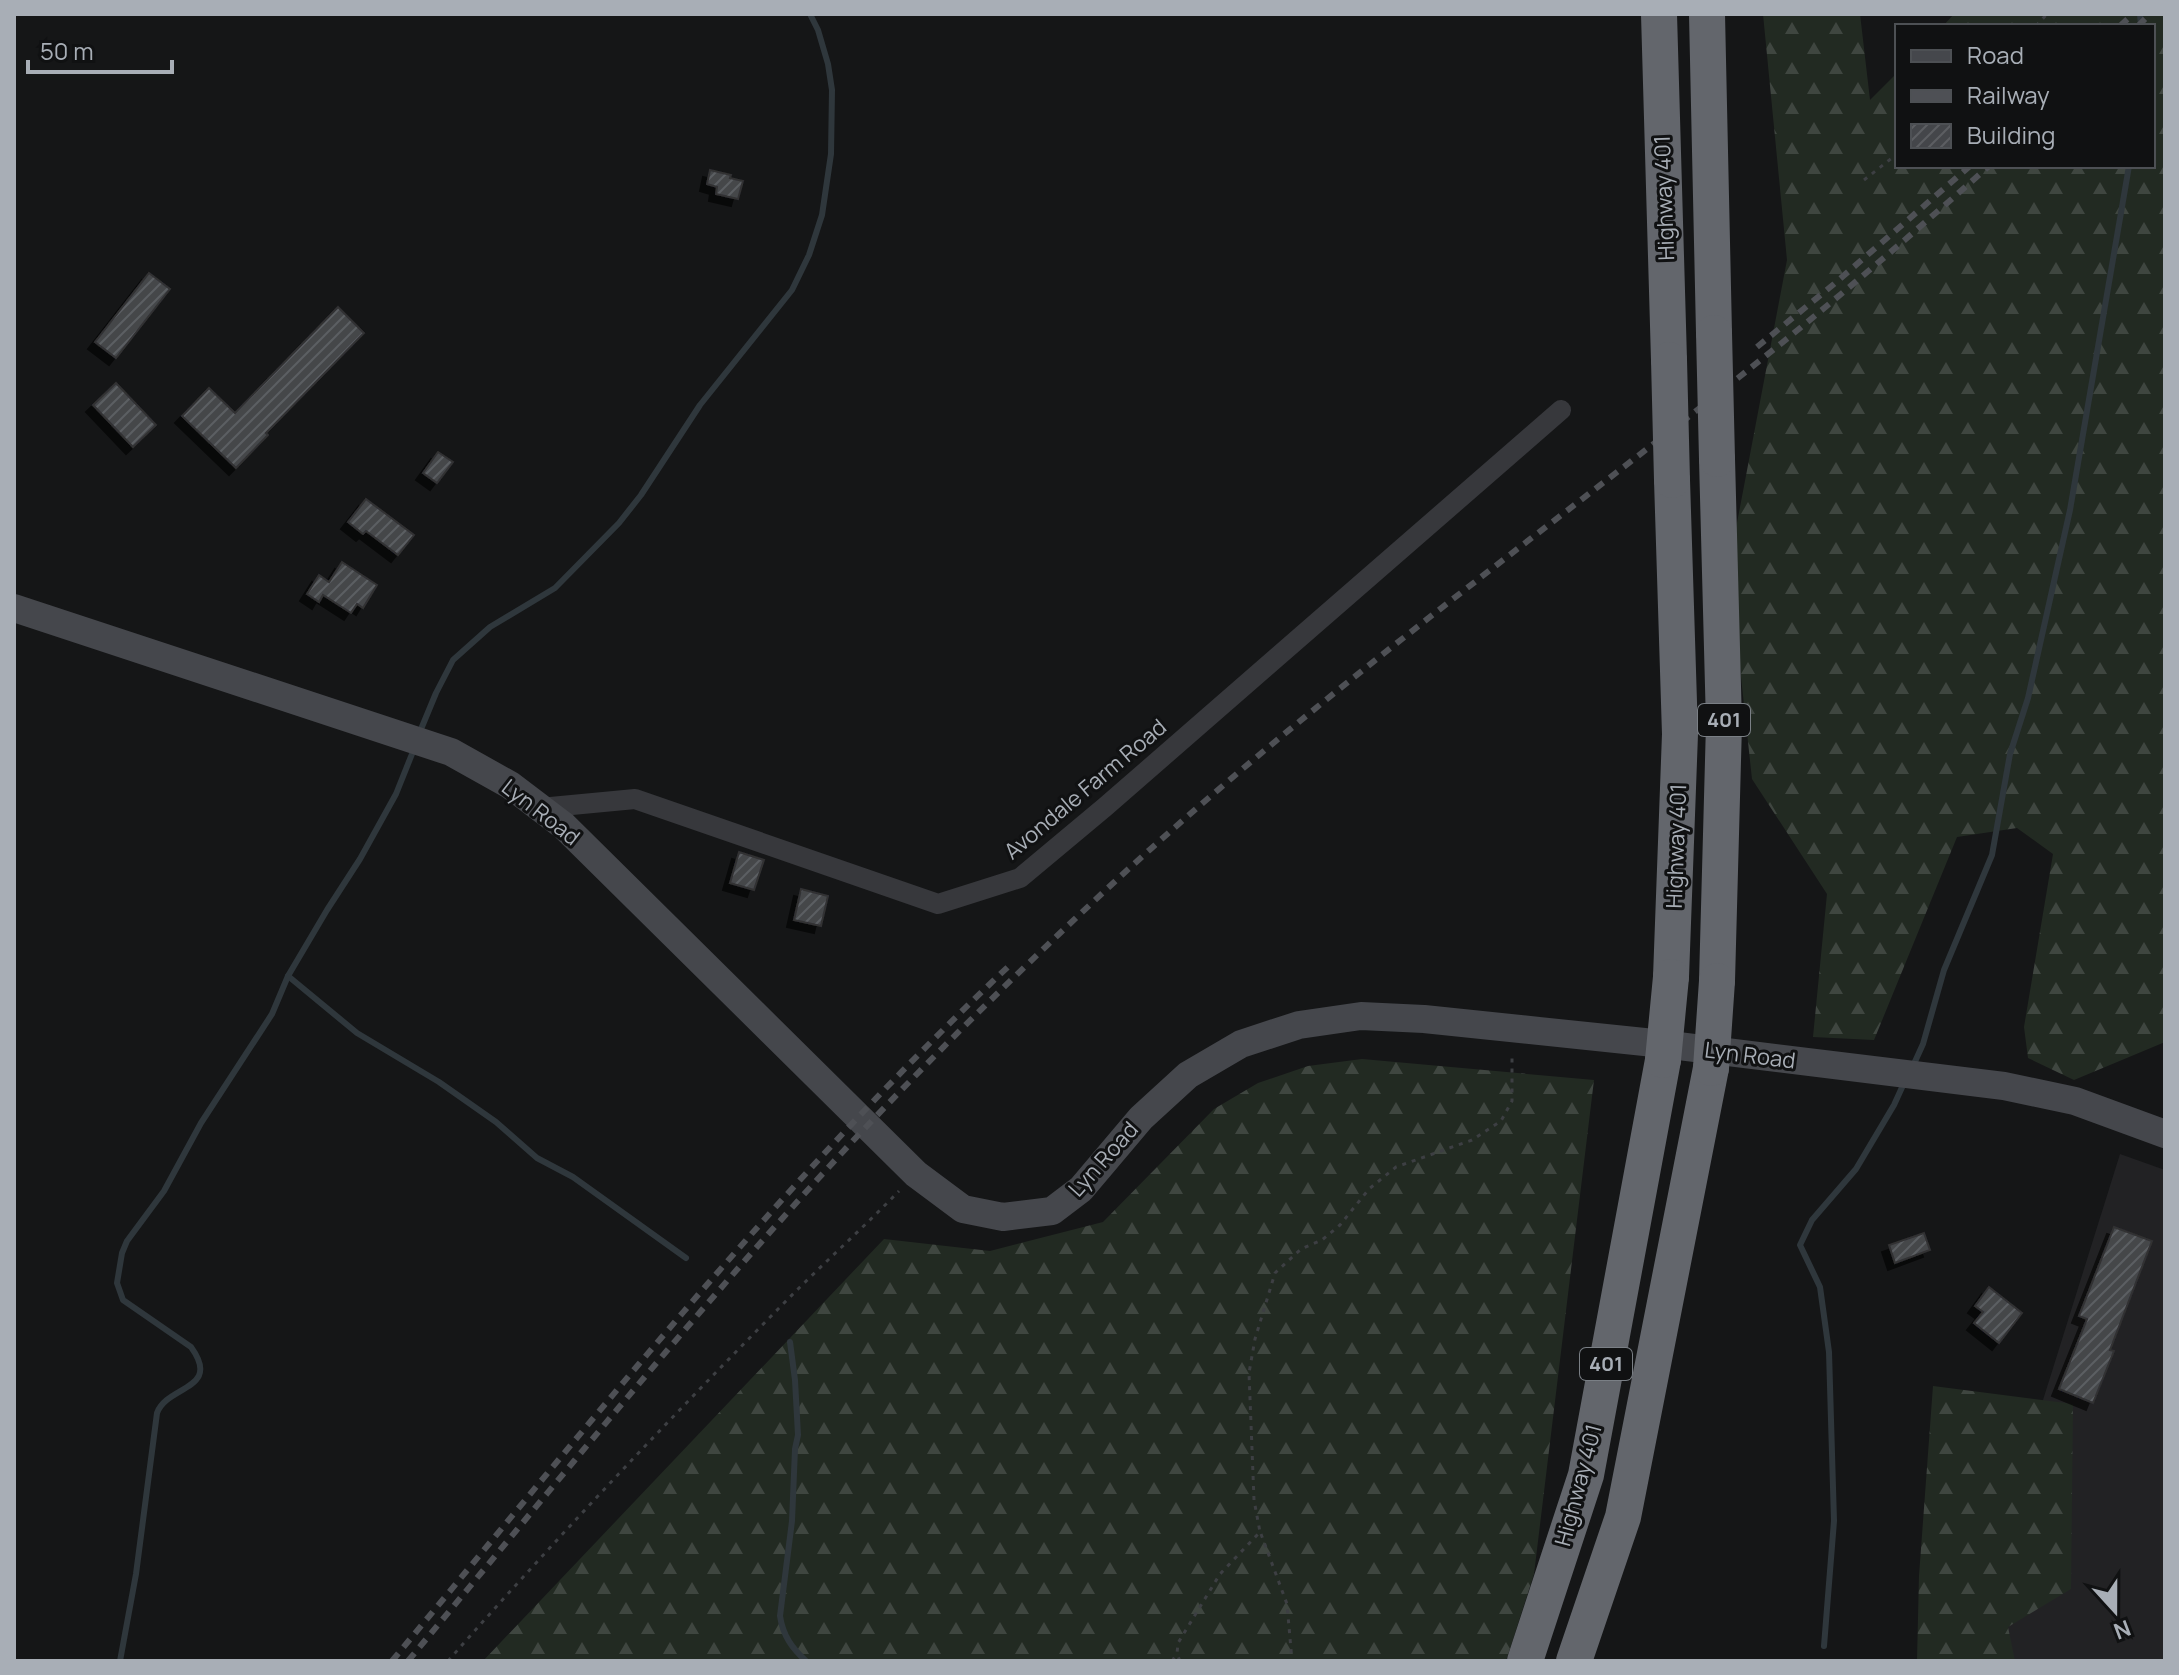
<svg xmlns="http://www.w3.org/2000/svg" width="2179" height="1675" font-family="Manrope,sans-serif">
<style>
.built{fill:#222224}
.forest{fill:url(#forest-firs)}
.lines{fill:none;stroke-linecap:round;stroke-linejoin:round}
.stream{stroke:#2f373c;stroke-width:6}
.building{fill:url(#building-hatch);stroke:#303033;stroke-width:2;filter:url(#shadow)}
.path{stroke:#3d3f43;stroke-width:3;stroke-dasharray:4 6;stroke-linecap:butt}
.minor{stroke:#37383c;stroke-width:20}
.secondary{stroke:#45474c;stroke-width:28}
.motorway{stroke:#63666c;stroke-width:36}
.rail{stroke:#4e5055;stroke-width:6;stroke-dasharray:10 8;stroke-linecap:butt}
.motorway-bridge{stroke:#63666c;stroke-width:36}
.labels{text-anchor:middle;stroke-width:6;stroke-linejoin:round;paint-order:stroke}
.shield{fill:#101112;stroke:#7a7f85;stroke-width:2}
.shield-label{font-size:20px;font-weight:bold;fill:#a8aeb6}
.street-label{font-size:22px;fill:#a8aeb6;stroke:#101112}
</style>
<defs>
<pattern id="forest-firs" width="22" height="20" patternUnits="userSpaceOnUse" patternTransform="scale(2)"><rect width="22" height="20" fill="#222a22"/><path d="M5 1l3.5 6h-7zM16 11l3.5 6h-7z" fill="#3f4640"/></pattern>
<pattern id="building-hatch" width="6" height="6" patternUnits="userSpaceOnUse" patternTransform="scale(2)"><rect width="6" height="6" fill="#44464a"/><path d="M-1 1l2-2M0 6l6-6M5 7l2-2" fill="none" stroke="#5c5e62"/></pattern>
<filter id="shadow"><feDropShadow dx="-7" dy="7" stdDeviation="0" flood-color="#0009"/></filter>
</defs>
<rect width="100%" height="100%" fill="#151617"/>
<polygon class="built" points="2120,1154 2165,1170 2165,1661 1965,1661 1971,1630"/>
<g class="forest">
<polygon points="1763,14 1860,14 1870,100 1897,73 1897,166 2153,166 2153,26 1943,26 1954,14 2165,14 2165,1042 2074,1080 2028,1058 2024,1027 2053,854 2017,828 1957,837 1874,1040 1813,1037 1827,894 1752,779 1729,565 1787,260"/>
<polygon points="1362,1059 1594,1080 1534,1574 1506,1661 483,1661 884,1239 990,1251 1103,1222 1214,1109 1258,1083 1308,1066"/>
<polygon points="1933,1386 2073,1404 2071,1589 2008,1627 2015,1661 1917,1661 1919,1576"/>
</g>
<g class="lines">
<g class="stream">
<polyline points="2140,14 2141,26"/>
<polyline points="419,734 436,693 453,660 490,627 555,588 619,523 641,495 700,405 792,290 809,255 822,215 831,154 832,90 828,64 818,30 810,14"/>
<polyline points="288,976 357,1033 439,1082 496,1122 537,1158 573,1177 686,1258"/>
<polyline points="1913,1066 1923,1044 1944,970 1992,855 2010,754 2028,698 2070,510 2129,166"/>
<path d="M790,1342L795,1380L798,1435L795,1449L792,1521L780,1616C783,1636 792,1648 806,1661"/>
<polyline points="1824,1646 1834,1521 1829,1352 1820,1287 1800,1245 1812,1220 1856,1169 1894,1105 1904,1083"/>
<path d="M120,1661L136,1574L157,1413C167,1385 222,1390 191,1347L123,1300L117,1283L122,1253L127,1241L164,1191L201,1123L272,1014L288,976L327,910L360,859L396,794L414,749"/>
</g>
</g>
<g class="building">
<polygon points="710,170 731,175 730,178 743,181 738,199 716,194 717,187 707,184"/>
<polygon points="149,273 170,289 116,358 95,342"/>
<polygon points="338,307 364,333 266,433 268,435 236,468 182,416 209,388 235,413"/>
<polygon points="116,383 156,425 133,447 93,405"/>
<polygon points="438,452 453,462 437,483 423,473"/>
<polygon points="366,499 414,535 398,555 366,531 363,534 348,522"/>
<polygon points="342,562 377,585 363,608 357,604 351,613 323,595 319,602 307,594 319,575 329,582"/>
<polygon points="739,852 764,860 754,890 730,883"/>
<polygon points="801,889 828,896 821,926 794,920"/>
<polygon points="2114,1227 2152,1241 2110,1350 2114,1351 2093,1403 2059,1389 2087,1319 2079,1316"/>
<polygon points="1924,1233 1930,1250 1895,1263 1889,1245"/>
<polygon points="1989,1287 2022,1313 1999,1343 1974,1323 1983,1312 1975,1306"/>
</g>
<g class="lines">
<g class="path">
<polyline points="2036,26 2047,14"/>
<polyline points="1864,180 1897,154"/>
<polyline points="1261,1534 1287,1604 1292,1661"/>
<path d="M448,1661C558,1536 673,1415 790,1297C826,1261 864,1227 899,1191"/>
<polyline points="1172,1661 1177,1654"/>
<polyline points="1180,1661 1177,1654 1178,1643 1220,1574 1260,1532 1254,1500 1249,1373 1255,1339 1275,1273 1301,1249 1322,1240 1340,1225 1369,1189 1396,1167 1472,1140 1501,1121 1512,1101 1512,1053"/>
</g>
<polyline class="minor" points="540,808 635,799 938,904 1020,878 1105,807 1561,410"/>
<polyline class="secondary" points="14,608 451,752 510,785 564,826 916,1174 963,1209 1003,1217 1052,1211 1081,1189 1141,1118 1188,1075 1241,1044 1299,1025 1361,1016 1424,1019 1654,1043 2004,1086 2075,1101 2165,1134"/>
<g class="motorway">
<polyline points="1659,14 1669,360"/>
<polyline points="1707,14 1714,333"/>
<polyline points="1717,459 1724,724 1717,981"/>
<polyline points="1671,977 1680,734 1672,480"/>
<polyline points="1525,1661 1586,1475 1663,1060"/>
<polyline points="1574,1661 1623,1517 1711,1068"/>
</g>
<g class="rail">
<polyline points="2120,26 2133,14"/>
<polyline points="2138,26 2150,14"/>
<polyline points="1757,347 1834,284 1970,166"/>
<path d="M392,1661C590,1423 785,1177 1011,964"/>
<path d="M408,1661C553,1487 696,1310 850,1144C937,1051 1029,961 1123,874C1317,696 1531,541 1738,378C1824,310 1907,239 1989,166"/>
</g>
<g class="motorway-bridge">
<polyline points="1714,333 1717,459"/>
<polyline points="1669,360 1672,480"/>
<polyline points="1663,1060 1671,977"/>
<polyline points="1711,1068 1717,981"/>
</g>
</g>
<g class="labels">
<g class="shield">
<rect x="1698" y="704" width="52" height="32" rx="6"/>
<rect x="1580" y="1348" width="52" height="32" rx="6"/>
</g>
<g class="shield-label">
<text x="1724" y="727">401</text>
<text x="1606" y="1371">401</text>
</g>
<g class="street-label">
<text transform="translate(1664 198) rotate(-92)" y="8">Highway 401</text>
<text transform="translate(1085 789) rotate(-40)" y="8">Avondale Farm Road</text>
<text transform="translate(541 812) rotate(38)" y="8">Lyn Road</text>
<text transform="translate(1676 846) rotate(-88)" y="8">Highway 401</text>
<text transform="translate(1750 1055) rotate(7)" y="8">Lyn Road</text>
<text transform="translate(1103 1159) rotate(-48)" y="8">Lyn Road</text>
<text transform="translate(1578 1485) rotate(-75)" y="8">Highway 401</text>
</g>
</g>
<rect width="2179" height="1675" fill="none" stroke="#a8aeb6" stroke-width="32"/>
<rect x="1895" y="24" width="260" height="144" fill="#101112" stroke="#4d5054" stroke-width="2"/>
<rect x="1911" y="50" width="40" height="12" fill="#45474c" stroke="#4d5054" stroke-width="2"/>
<text x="1967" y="64" font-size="24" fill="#a8aeb6">Road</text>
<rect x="1911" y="90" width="40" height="12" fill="#4e5055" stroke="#4d5054" stroke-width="2"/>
<text x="1967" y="104" font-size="24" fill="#a8aeb6">Railway</text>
<rect x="1911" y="124" width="40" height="24" fill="url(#building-hatch)" stroke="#4d5054" stroke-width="2"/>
<text x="1967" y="144" font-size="24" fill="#a8aeb6">Building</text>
<g transform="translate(2115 1611) rotate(159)" stroke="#101112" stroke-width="6" paint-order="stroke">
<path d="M0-6L14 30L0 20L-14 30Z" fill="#a8aeb6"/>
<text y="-12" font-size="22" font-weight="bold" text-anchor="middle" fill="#a8aeb6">N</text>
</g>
<path d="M28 60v12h144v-12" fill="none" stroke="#a8aeb6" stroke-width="4"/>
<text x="40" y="60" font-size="24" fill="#a8aeb6" stroke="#101112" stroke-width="6" paint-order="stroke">50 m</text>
</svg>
